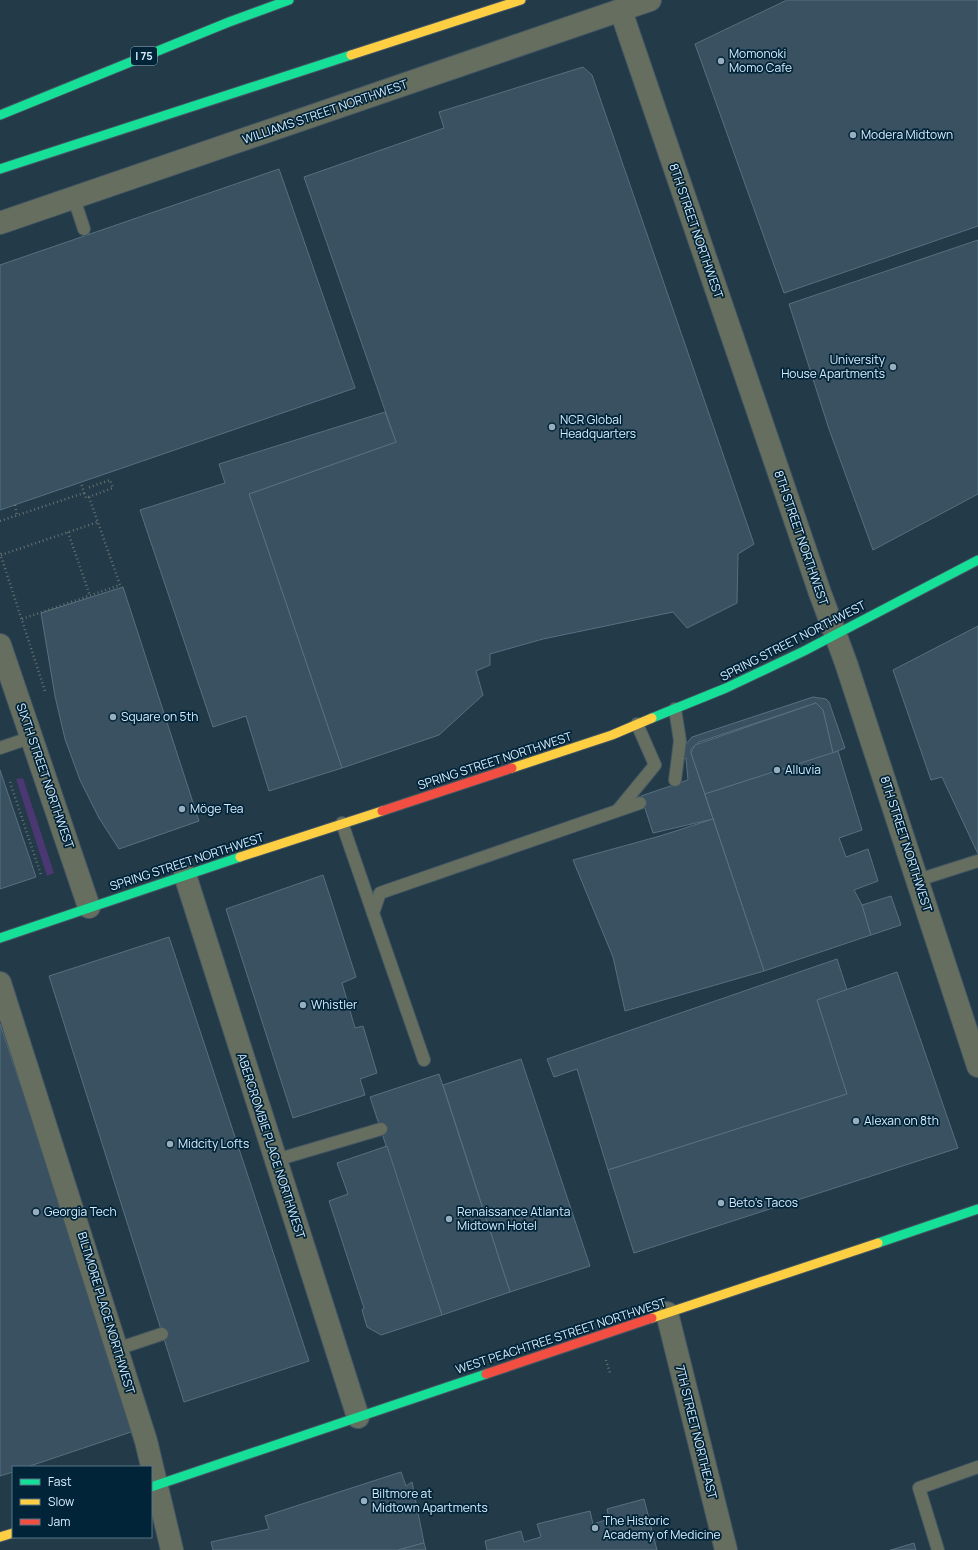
<svg xmlns="http://www.w3.org/2000/svg" width="978" height="1550" font-family="Manrope,sans-serif">
<style>
.green{fill:#4b3772}
.building{fill:#395161;stroke:#577081}
.lines{fill:none;stroke-linecap:round;stroke-linejoin:round}
.lane-casing{stroke:#435663;stroke-width:14}
.street-casing{stroke:#435663;stroke-width:24}
.fast-casing{stroke:#435663;stroke-width:11}
.slow-casing{stroke:#435663;stroke-width:11}
.jam-casing{stroke:#435663;stroke-width:11}
.path{stroke:#67726f;stroke-width:2.5;stroke-dasharray:1 3;stroke-linecap:butt}
.lane{stroke:#666e5f;stroke-width:12}
.street{stroke:#666e5f;stroke-width:22}
.fast{stroke:#16e098;stroke-width:9}
.slow{stroke:#ffcf43;stroke-width:9}
.jam{stroke:#f24e42;stroke-width:9}
.poi-dot{fill:#98aebf;stroke:#022438;stroke-width:1.5}
.labels{text-anchor:middle;stroke-width:3.5;stroke-linejoin:round;paint-order:stroke}
.shield{fill:#022438;stroke:#97b1c3;stroke-width:1}
.shield-label{font-size:11px;font-weight:bold;fill:#d7edfe}
.poi-label{font-size:12px;fill:#d7edfe;stroke:#022438;text-anchor:start}
.street-label{font-size:12px;fill:#d7edfe;stroke:#022438}
</style>
<rect width="100%" height="100%" fill="#233a49"/>
<polygon class="green" points="23,778 54,873 47,876 16,779"/>
<g class="building">
<polygon points="787,0 978,0 978,226 784,293 695,44"/>
<polygon points="583,67 592,75 754,544 738,554 737,603 687,628 673,612 543,639 490,654 490,665 476,671 483,695 439,735 342,768 249,494 396,442 304,177 444,128 439,112"/>
<polygon points="279,169 355,388 0,510 0,265"/>
<polygon points="978,240 978,494 873,550 829,429 789,304"/>
<polygon points="385,412 396,442 249,494 342,768 269,791 246,716 213,727 140,510 225,483 219,464"/>
<polygon points="123,587 199,821 119,849 99,818 80,780 65,739 55,696 41,613"/>
<polygon points="978,626 978,854 942,777 931,780 893,670"/>
<polygon points="813,697 826,699 829,702 845,748 833,753 823,710 816,703 699,742 691,749 691,753 713,819 653,833 641,796 688,780 686,758 681,761 686,744 692,737"/>
<polygon points="816,703 823,710 833,753 705,794 691,753 695,745"/>
<polygon points="838,751 862,830 839,838 846,857 868,849 878,881 854,890 862,905 871,935 764,971 705,794"/>
<polygon points="0,770 36,877 0,889"/>
<polygon points="713,819 764,971 625,1011 613,957 573,860 660,836"/>
<polygon points="323,875 356,977 342,983 355,1028 363,1026 377,1073 360,1079 365,1095 293,1118 226,909"/>
<polygon points="891,896 901,925 871,935 862,905"/>
<polygon points="169,937 309,1361 184,1402 49,976"/>
<polygon points="837,959 847,990 817,1000 847,1094 608,1170 577,1069 554,1077 547,1059"/>
<polygon points="897,972 958,1148 634,1253 608,1170 847,1094 817,1000"/>
<polygon points="0,1024 137,1430 27,1467 13,1467 13,1472 0,1476"/>
<polygon points="521,1059 590,1266 510,1292 443,1085"/>
<polygon points="439,1074 510,1292 442,1315 370,1097"/>
<polygon points="387,1146 442,1315 381,1335 367,1327 362,1310 364,1308 329,1201 348,1194 337,1163"/>
<polygon points="401,1472 406,1486 412,1482 424,1543 398,1550 213,1550 211,1542 269,1529 265,1516"/>
<polygon points="644,1499 657,1550 487,1550 485,1541 521,1531 524,1542 541,1537 537,1524 590,1511 593,1524 609,1519 607,1509"/>
<polygon points="424,1543 426,1550 398,1550"/>
<polygon points="914,1543 916,1550 890,1550 891,1550"/>
</g>
<g class="lines">
<g class="lane-casing">
<g id="lane">
<polyline points="74,199 84,229"/>
<polyline points="675,709 680,741 675,780"/>
<polyline points="0,748 32,737"/>
<polyline points="618,810 655,765 637,724"/>
<polyline points="342,823 373,913"/>
<polyline points="918,880 978,861"/>
<polyline points="424,1060 373,913 380,893 640,803"/>
<polyline points="276,1160 381,1129"/>
<polyline points="117,1349 162,1334"/>
<polyline points="938,1550 919,1488 978,1467"/>
</g>
</g>
<g class="street-casing">
<g id="street">
<polyline points="621,11 820,593 846,663 978,1066"/>
<polyline points="0,223 650,0"/>
<polyline points="0,645 89,907"/>
<polyline points="185,875 358,1417"/>
<polyline points="0,983 146,1441 172,1550"/>
<polyline points="667,1313 726,1550"/>
</g>
</g>
<g class="fast-casing">
<g id="fast">
<polyline points="0,115 229,22 289,0"/>
<polyline points="0,169 351,55"/>
<polyline points="652,718 726,688 804,651 978,560"/>
<polyline points="0,938 240,857"/>
<polyline points="878,1243 978,1209"/>
<polyline points="151,1487 486,1374"/>
</g>
</g>
<g class="slow-casing">
<g id="slow">
<polyline points="351,55 521,0"/>
<polyline points="512,768 612,735 652,718"/>
<polyline points="240,857 382,811"/>
<polyline points="652,1318 878,1243"/>
<polyline points="0,1537 13,1533"/>
</g>
</g>
<g class="jam-casing">
<g id="jam">
<polyline points="382,811 512,768"/>
<polyline points="486,1374 652,1318"/>
</g>
</g>
<g class="path">
<polyline points="84,493 86,498 113,488 110,480 87,488"/>
<polyline points="15,505 17,516"/>
<polyline points="0,521 84,493 81,482"/>
<polyline points="68,532 90,596"/>
<polyline points="0,553 45,691"/>
<polyline points="1,555 98,522"/>
<polyline points="22,619 120,585 89,497"/>
<polyline points="10,782 41,875"/>
<polyline points="606,1360 610,1373"/>
</g>
<use href="#lane" class="lane"/>
<use href="#street" class="street"/>
<use href="#fast" class="fast"/>
<use href="#slow" class="slow"/>
<use href="#jam" class="jam"/>
</g>
<g class="poi-dot">
<circle cx="721" cy="61" r="4"/>
<circle cx="853" cy="135" r="4"/>
<circle cx="893" cy="367" r="4"/>
<circle cx="552" cy="427" r="4"/>
<circle cx="113" cy="717" r="4"/>
<circle cx="777" cy="770" r="4"/>
<circle cx="182" cy="809" r="4"/>
<circle cx="303" cy="1005" r="4"/>
<circle cx="856" cy="1121" r="4"/>
<circle cx="170" cy="1144" r="4"/>
<circle cx="721" cy="1203" r="4"/>
<circle cx="36" cy="1212" r="4"/>
<circle cx="449" cy="1219" r="4"/>
<circle cx="364" cy="1501" r="4"/>
<circle cx="595" cy="1528" r="4"/>
</g>
<g class="labels">
<rect class="shield" x="131" y="47" width="26" height="18" rx="3"/>
<g class="shield-label">
<text x="144" y="60">I 75</text>
</g>
<g class="poi-label">
<text x="729" y="58">Momonoki<tspan x="729" dy="14">Momo Cafe</tspan></text>
<text x="861" y="139">Modera Midtown</text>
<text x="885" y="364" text-anchor="end">University<tspan x="885" dy="14">House Apartments</tspan></text>
<text x="560" y="424">NCR Global<tspan x="560" dy="14">Headquarters</tspan></text>
<text x="121" y="721">Square on 5th</text>
<text x="785" y="774">Alluvia</text>
<text x="190" y="813">Möge Tea</text>
<text x="311" y="1009">Whistler</text>
<text x="864" y="1125">Alexan on 8th</text>
<text x="178" y="1148">Midcity Lofts</text>
<text x="729" y="1207">Beto's Tacos</text>
<text x="44" y="1216">Georgia Tech</text>
<text x="457" y="1216">Renaissance Atlanta<tspan x="457" dy="14">Midtown Hotel</tspan></text>
<text x="372" y="1498">Biltmore at<tspan x="372" dy="14">Midtown Apartments</tspan></text>
<text x="603" y="1525">The Historic<tspan x="603" dy="14">Academy of Medicine</tspan></text>
</g>
<g class="street-label">
<text transform="translate(325 112) rotate(-19)" y="4">WILLIAMS STREET NORTHWEST</text>
<text transform="translate(696 231) rotate(71)" y="4">8TH STREET NORTHWEST</text>
<text transform="translate(801 538) rotate(71)" y="4">8TH STREET NORTHWEST</text>
<text transform="translate(793 641) rotate(-27)" y="4">SPRING STREET NORTHWEST</text>
<text transform="translate(495 761) rotate(-18)" y="4">SPRING STREET NORTHWEST</text>
<text transform="translate(45 776) rotate(71)" y="4">SIXTH STREET NORTHWEST</text>
<text transform="translate(906 844) rotate(72)" y="4">8TH STREET NORTHWEST</text>
<text transform="translate(187 862) rotate(-18)" y="4">SPRING STREET NORTHWEST</text>
<text transform="translate(271 1146) rotate(72)" y="4">ABERCROMBIE PLACE NORTHWEST</text>
<text transform="translate(106 1313) rotate(73)" y="4">BILTMORE PLACE NORTHWEST</text>
<text transform="translate(561 1336) rotate(-18)" y="4">WEST PEACHTREE STREET NORTHWEST</text>
<text transform="translate(696 1432) rotate(76)" y="4">7TH STREET NORTHEAST</text>
</g>
</g>
<rect x="12" y="1466" width="140" height="72" fill="#022438" stroke="#577487"/>
<rect x="20" y="1479" width="20" height="6" fill="#16e098" stroke="#577487"/>
<text x="48" y="1486" font-size="12" fill="#d7edfe">Fast</text>
<rect x="20" y="1499" width="20" height="6" fill="#ffcf43" stroke="#577487"/>
<text x="48" y="1506" font-size="12" fill="#d7edfe">Slow</text>
<rect x="20" y="1519" width="20" height="6" fill="#f24e42" stroke="#577487"/>
<text x="48" y="1526" font-size="12" fill="#d7edfe">Jam</text>
</svg>
